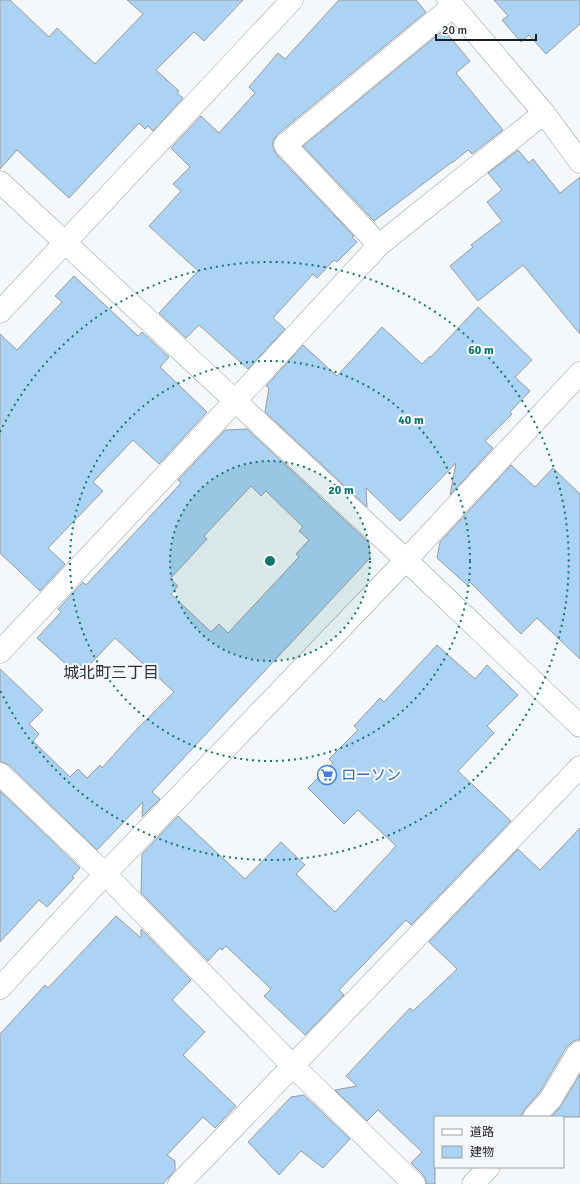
<svg xmlns="http://www.w3.org/2000/svg" width="580" height="1184" font-family="Signika,'Noto Sans JP',sans-serif">
<style>
.building{fill:#acd3f4;stroke:#999c9e;fill-rule:evenodd}
.lines{fill:none;stroke-linecap:round;stroke-linejoin:round}
.minor-casing{stroke:#9a9ea0;stroke-width:23}
.minor{stroke:#fff;stroke-width:22}
.ring{fill:none;stroke:#0f766e;stroke-width:2;stroke-dasharray:2 4}
.labels{text-anchor:middle;stroke-width:4;stroke-linejoin:round;paint-order:stroke}
.shop-label{font-size:15px;fill:#366cbe;stroke:#f5f8fb;text-anchor:start}
.neighbourhood-label{font-size:16px;fill:#2d2f32;stroke:#f5f8fb}
.centre{fill:#0f766e;stroke:#f5f8fb;stroke-width:2}
.ring-label{font-size:12px;text-anchor:middle;font-weight:bold;fill:#0f766e;stroke:#f5f8fb;stroke-width:4;stroke-linejoin:round;paint-order:stroke}
</style>
<rect width="100%" height="100%" fill="#f5f8fb"/>
<g class="building">
<polygon points="0,0 10,0 49,37 57,28 95,64 143,14 127,0 243,0 204,41 194,32 156,70 179,91 177,93 183,98 153,131 148,126 145,129 139,123 69,198 17,150 0,169"/>
<polygon points="339,0 416,0 426,12 277,135 273,141 273,147 276,154 354,236 352,237 357,242 337,262 334,260 317,278 313,274 273,318 285,329 248,369 199,325 186,338 159,313 198,271 149,226 181,191 173,184 190,167 171,148 201,116 219,133 255,93 249,87 278,53 285,59"/>
<polygon points="494,0 580,0 580,24 546,54 529,35 521,42 502,20 508,16"/>
<polygon points="445,31 470,61 456,73 503,130 472,154 468,150 452,163 452,162 374,221 303,146 441,32 442,33"/>
<polygon points="518,150 529,163 533,159 560,193 580,177 580,334 523,265 478,301 450,266 473,247 471,245 502,221 487,202 502,190 488,173"/>
<polygon points="74,276 138,336 142,332 169,357 160,367 207,412 159,464 133,440 93,482 103,491 48,548 65,564 40,591 0,553 0,334 17,350 62,302 55,296"/>
<polygon points="478,307 532,360 515,377 530,391 510,412 512,414 485,441 493,448 450,495 456,463 400,521 366,488 367,507 265,412 269,388 266,386 303,345 337,376 382,327 422,364 430,356 431,357"/>
<path d="M247,429L369,543L370,558L152,792L160,799L142,817L143,802L97,850L9,765L3,762H0V669L43,710L29,724L39,734L33,741L70,777L78,769L87,778L100,765L102,768L136,730L174,692L115,638L79,676L37,638L61,612L58,609L83,582L86,585L181,483L178,480L225,430ZM251,486L261,496L266,491L303,527L299,531L309,540L296,554L299,557L228,633L219,624L211,632L171,594L178,586L170,579L207,539L204,536Z"/>
<polygon points="511,465 535,487 553,468 580,494 580,659 537,618 521,634 470,582 467,585 437,558 440,542"/>
<polygon points="437,645 475,679 487,665 518,695 487,726 494,733 458,771 511,821 411,925 406,920 339,990 344,995 305,1035 264,996 271,989 226,946 222,950 220,948 208,961 141,893 142,854 178,816 245,879 281,842 305,865 296,874 335,912 396,846 358,810 344,824 308,788 333,763 329,759 358,730 354,726 380,698 384,702"/>
<polygon points="0,791 80,868 72,877 74,878 47,907 39,900 0,942"/>
<polygon points="580,828 580,1040 576,1040 571,1043 566,1048 540,1092 525,1109 522,1114 522,1117 435,1117 435,1184 426,1184 426,1180 423,1175 411,1163 422,1152 378,1110 367,1121 335,1090 357,1086 346,1076 410,1008 413,1011 457,969 429,942 518,849 540,870"/>
<polygon points="116,916 141,938 141,929 191,980 172,1000 205,1032 183,1055 236,1106 215,1128 203,1117 167,1155 175,1161 175,1170 163,1184 0,1184 0,1034 45,985 48,988"/>
<polygon points="580,1074 580,1117 551,1117 561,1106"/>
<polygon points="304,1095 350,1139 323,1168 301,1151 279,1175 248,1142 291,1097"/>
</g>
<g class="lines">
<g class="minor-casing">
<g id="minor">
<polyline points="448,0 544,113 580,162"/>
<polyline points="0,182 406,560 580,726"/>
<polyline points="379,245 285,145 453,6"/>
<polyline points="0,312 292,0"/>
<polyline points="0,652 235,401 379,245 544,113"/>
<polyline points="0,774 105,874 293,1066 414,1184"/>
<polyline points="0,988 105,874 406,560 580,373"/>
<polyline points="534,1117 550,1100 577,1055 580,1052"/>
<polyline points="179,1184 580,767"/>
<polyline points="473,1184 489,1167"/>
</g>
</g>
<use href="#minor" class="minor"/>
</g>
<circle cx="270" cy="561" r="100" fill="#0f766e" fill-opacity=".12"/>
<g class="ring">
<circle cx="270" cy="561" r="100"/>
<circle cx="270" cy="561" r="200"/>
<path d="M0 432A299 299 0 1 1 0 690"/>
</g>
<defs>
<g id="supermarket-ring" transform="scale(1)"><circle r="9.5" fill="#f5f8fb" stroke="#3f7fe0" stroke-width="1.5"/><path d="M-6-5.5h2.5l.6 2H6L4.5 2H-2.5L-4.4-4H-6ZM-1.5 3.2a1.3 1.3 0 1 0 .1 0ZM3 3.2a1.3 1.3 0 1 0 .1 0Z" fill="#3f7fe0"/></g>
</defs>
<g fill-rule="evenodd">
<use href="#supermarket-ring" x="327" y="775"/>
</g>
<g class="labels">
<g class="shop-label">
<text x="341" y="780">ローソン</text>
</g>
<g class="neighbourhood-label">
<text x="111" y="678">城北町三丁目</text>
</g>
</g>
<circle cx="270" cy="561" r="6" class="centre"/>
<g class="ring-label">
<text x="481" y="354">60 m</text>
<text x="411" y="424">40 m</text>
<text x="341" y="494">20 m</text>
</g>
<rect x="434" y="1116" width="130" height="52" fill="#f5f8fb" stroke="#9ea1a3"/>
<rect x="442" y="1129" width="20" height="6" fill="#ffffff" stroke="#9ea1a3"/>
<text x="470" y="1136" font-size="12" fill="#1c1e1f">道路</text>
<rect x="442" y="1146" width="20" height="12" fill="#acd3f4" stroke="#9ea1a3"/>
<text x="470" y="1156" font-size="12" fill="#1c1e1f">建物</text>
<path d="M436 34v6h100v-6" fill="none" stroke="#1c1e1f" stroke-width="2"/>
<text x="442" y="34" font-size="12" fill="#1c1e1f" stroke="#f5f8fb" stroke-width="3" paint-order="stroke">20 m</text>
</svg>
